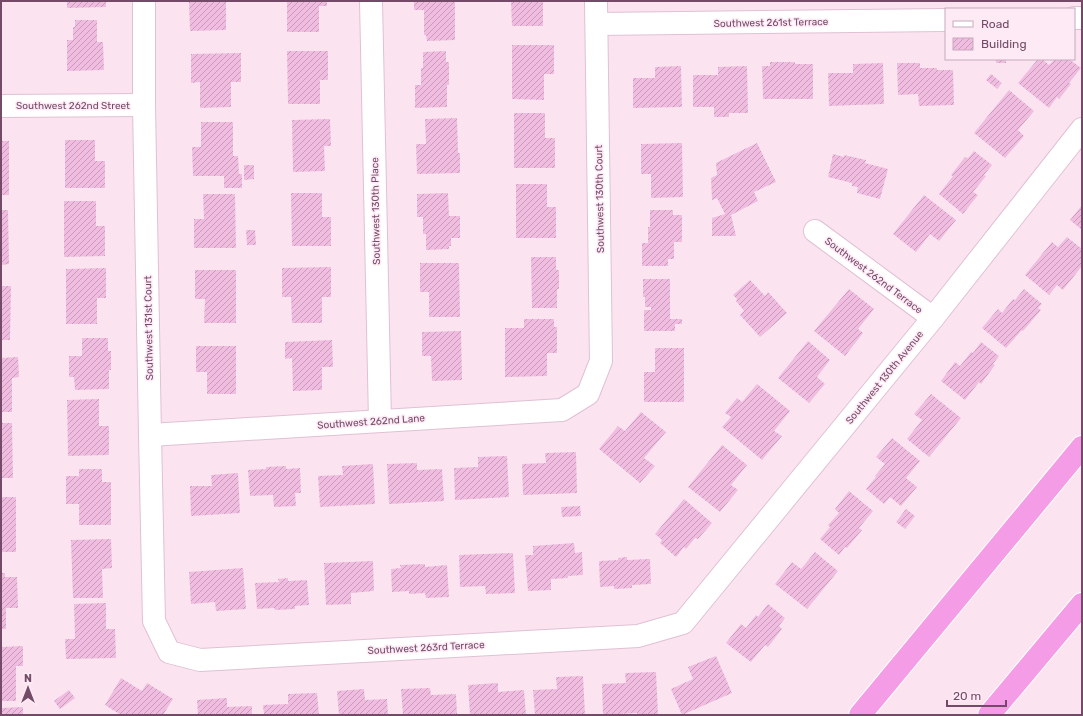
<svg xmlns="http://www.w3.org/2000/svg" width="1083" height="716" font-family="Rubik,sans-serif">
<style>
.building{fill:url(#building-hatch)}
.lines{fill:none;stroke-linecap:round;stroke-linejoin:round}
.minor-casing{stroke:#e0c0d4;stroke-width:24}
.highway-casing{stroke:#fff;stroke-width:24}
.minor{stroke:#fff;stroke-width:22}
.highway{stroke:#f49de6;stroke-width:22}
.labels{text-anchor:middle;stroke-width:3;stroke-linejoin:round;paint-order:stroke}
.street-label{font-size:10px;fill:#734b69;stroke:#feeaf4}
</style>
<defs>
<pattern id="building-hatch" width="6" height="6" patternUnits="userSpaceOnUse"><rect width="6" height="6" fill="#f0bde1"/><path d="M-1 1l2-2M0 6l6-6M5 7l2-2" fill="none" stroke="#c79cba"/></pattern>
</defs>
<rect width="100%" height="100%" fill="#fbe4f0"/>
<g class="building">
<polygon points="67,1 106,1 106,7 67,8"/>
<polygon points="195,1 226,1 226,30 190,31 189,2 195,2"/>
<polygon points="287,1 327,1 327,6 319,6 319,32 287,32"/>
<polygon points="414,1 455,1 455,40 427,41 426,35 424,35 424,10 414,10"/>
<polygon points="511,1 543,1 543,26 512,26"/>
<polygon points="75,20 97,20 97,42 103,42 104,70 67,71 67,40 73,40 73,27 75,27"/>
<polygon points="512,45 554,45 554,74 544,74 544,100 512,99"/>
<polygon points="287,51 328,51 328,80 320,80 320,104 288,104"/>
<polygon points="446,51 446,62 449,62 449,85 447,85 447,107 415,108 415,85 421,85 421,68 423,68 423,52"/>
<polygon points="241,53 241,82 231,82 231,107 200,108 200,82 191,83 191,54"/>
<rect x="996" y="59" width="10" height="4"/>
<polygon points="1038,59 1042,59 1049,65 1055,59 1069,59 1081,68 1069,83 1071,84 1059,99 1057,97 1049,108 1018,83"/>
<polygon points="770,62 795,62 795,64 813,64 813,99 763,99 762,66 770,66"/>
<polygon points="883,63 884,104 829,106 828,73 853,73 853,64"/>
<polygon points="897,63 920,63 920,68 937,68 937,70 953,70 954,105 919,106 918,94 898,95"/>
<polygon points="681,66 682,107 633,108 633,78 655,78 655,67"/>
<polygon points="747,66 748,113 729,113 729,117 714,117 714,107 693,107 693,75 718,75 718,67"/>
<polygon points="991,74 1002,83 997,89 986,80"/>
<polygon points="1009,90 1034,111 1018,130 1024,136 1005,158 974,133"/>
<polygon points="514,113 545,113 545,138 555,138 555,168 514,168"/>
<polygon points="457,118 458,153 460,153 460,173 417,174 416,144 426,144 425,119"/>
<polygon points="330,119 331,146 324,146 325,171 293,172 292,120"/>
<polygon points="201,122 233,122 233,156 238,156 239,174 242,174 242,188 224,188 224,176 193,176 192,147 201,147"/>
<polygon points="65,140 95,140 95,161 105,161 105,188 65,188"/>
<rect x="1" y="141" width="8" height="54"/>
<polygon points="682,143 683,197 651,198 651,174 641,174 641,144"/>
<polygon points="757,143 776,182 754,192 758,201 731,215 736,236 712,236 712,218 725,214 717,198 712,200 711,178 717,175 716,163"/>
<polygon points="974,151 992,165 984,175 986,176 973,192 978,195 963,214 939,194 953,176 951,175 965,157 968,158"/>
<polygon points="833,154 844,157 844,155 866,160 865,163 888,169 880,199 857,193 858,187 852,186 852,183 828,177"/>
<polygon points="244,165 254,165 254,179 244,180"/>
<polygon points="516,184 547,184 547,207 556,207 556,238 516,238"/>
<polygon points="291,193 322,193 322,217 331,217 331,246 292,246"/>
<polygon points="448,193 449,216 460,216 460,238 451,238 451,246 449,246 449,249 426,250 426,234 423,234 423,217 417,217 417,194"/>
<polygon points="203,194 235,194 236,248 194,248 194,219 204,219"/>
<polygon points="924,195 956,220 939,241 930,234 916,252 893,234"/>
<polygon points="64,201 96,201 96,226 105,226 105,256 64,257"/>
<polygon points="1082,205 1082,230 1070,220"/>
<polygon points="1,210 8,210 9,264 1,265"/>
<polygon points="650,210 673,210 673,215 682,215 682,242 674,242 674,259 668,259 668,266 642,266 642,243 648,243 648,227 650,227"/>
<polygon points="246,230 255,230 256,245 247,245"/>
<polygon points="1067,237 1082,249 1082,266 1063,290 1057,285 1049,295 1025,275 1052,242 1058,247"/>
<polygon points="531,257 556,257 556,270 559,270 559,289 557,289 557,308 532,308"/>
<polygon points="420,263 459,263 460,317 429,317 429,292 420,292"/>
<polygon points="331,267 331,297 322,297 322,323 292,323 291,297 282,297 282,268"/>
<polygon points="106,268 106,298 97,298 97,324 66,324 66,269"/>
<polygon points="195,270 236,270 236,323 204,323 205,299 195,299"/>
<polygon points="643,279 670,279 670,319 682,319 682,324 675,324 675,331 644,331 644,310 651,310 651,307 645,307 645,297 643,297"/>
<polygon points="750,280 765,296 768,292 787,313 760,337 740,315 744,311 736,301 737,299 733,295"/>
<polygon points="1,286 11,286 10,340 1,340"/>
<polygon points="849,289 874,309 858,329 863,333 845,356 814,331"/>
<polygon points="1024,289 1042,304 1038,308 1041,310 1023,331 1022,330 1006,348 982,328 998,309 1002,313 1013,299 1015,300"/>
<polygon points="524,319 554,319 554,327 557,327 557,353 547,353 547,376 505,377 505,328 524,328"/>
<polygon points="461,331 462,380 432,381 431,356 422,356 422,332"/>
<polygon points="82,338 108,338 108,351 111,351 111,370 109,370 109,389 75,390 74,377 69,377 69,356 82,356"/>
<polygon points="332,340 333,367 322,367 322,390 293,391 292,358 285,359 285,342"/>
<polygon points="808,341 830,360 817,377 825,384 809,403 778,378"/>
<polygon points="981,342 999,356 993,364 995,365 981,384 979,382 965,400 941,381 955,362 960,366 971,352 973,353"/>
<polygon points="196,346 236,346 236,394 207,394 207,372 196,372"/>
<polygon points="655,348 684,348 684,402 644,402 644,372 655,372"/>
<polygon points="18,357 19,377 12,378 12,412 1,412 1,358"/>
<polygon points="757,384 790,411 774,431 782,436 762,460 722,427 731,417 725,413 737,398 742,402"/>
<polygon points="931,394 961,418 929,457 907,439 922,420 914,414"/>
<polygon points="99,399 99,426 109,426 109,455 68,456 67,400"/>
<polygon points="641,412 666,432 644,458 655,466 640,483 599,449 618,426 625,431"/>
<polygon points="1,423 12,423 13,478 1,478"/>
<polygon points="892,438 920,461 906,478 917,487 901,506 890,497 884,504 866,489 876,477 875,476 885,464 876,457"/>
<polygon points="722,445 747,465 731,485 738,490 720,512 688,487"/>
<polygon points="576,452 577,493 523,495 522,464 546,463 545,453"/>
<polygon points="507,456 509,497 455,500 454,468 478,467 478,457"/>
<polygon points="417,463 417,470 442,469 444,501 389,504 387,464"/>
<polygon points="373,464 375,504 320,507 318,476 343,475 342,466"/>
<polygon points="286,466 286,469 300,468 301,493 295,493 296,506 274,507 273,495 250,496 248,470 266,469 266,467"/>
<polygon points="79,469 102,469 102,482 111,482 111,525 79,525 79,504 66,504 66,476 79,476"/>
<polygon points="238,473 240,513 191,516 190,486 212,486 211,475"/>
<polygon points="849,491 873,511 859,528 862,530 847,548 845,547 839,555 820,539 830,527 828,525 839,513 835,509"/>
<rect x="1" y="497" width="15" height="55"/>
<polygon points="684,499 712,523 698,539 695,538 686,549 684,547 676,557 660,543 662,540 655,534"/>
<polygon points="580,506 581,516 562,517 561,507"/>
<polygon points="906,509 915,516 905,529 896,522"/>
<polygon points="111,539 112,568 102,569 103,598 73,598 71,540"/>
<polygon points="574,543 575,553 582,552 583,575 568,576 568,578 551,579 551,590 528,591 525,555 533,555 533,546"/>
<polygon points="815,552 838,571 807,609 775,584 792,562 801,569"/>
<polygon points="513,553 515,593 486,594 485,586 460,587 459,555"/>
<polygon points="627,557 627,560 650,559 651,584 632,585 632,588 614,589 614,586 600,587 599,561 618,560 618,558"/>
<polygon points="373,561 374,591 351,593 351,604 326,605 324,563"/>
<polygon points="425,564 425,567 447,565 449,597 426,598 425,593 409,594 409,591 392,592 391,569 401,568 400,565"/>
<polygon points="243,568 246,609 216,611 215,602 191,604 189,572"/>
<polygon points="1,573 5,573 5,577 17,577 18,608 6,608 6,629 1,629"/>
<polygon points="288,578 288,581 307,580 309,605 295,606 295,609 275,610 274,608 257,609 255,583 279,582 278,579"/>
<polygon points="106,603 106,629 115,629 116,658 66,659 65,639 75,639 74,604"/>
<polygon points="768,604 785,618 779,626 782,629 768,647 765,645 751,662 726,643 741,624 746,628 756,615 758,617"/>
<polygon points="23,646 23,666 16,666 16,701 1,701 1,647"/>
<polygon points="716,656 732,693 682,715 671,689 693,679 688,667"/>
<polygon points="656,672 658,715 637,715 637,713 603,715 602,684 626,683 625,673"/>
<polygon points="583,676 585,715 535,715 533,690 557,689 556,677"/>
<polygon points="121,678 142,691 147,683 173,699 163,715 121,715 105,705"/>
<polygon points="498,683 498,692 524,690 526,715 470,715 468,685"/>
<polygon points="430,688 431,695 456,694 457,715 403,715 401,689"/>
<polygon points="364,689 365,700 387,699 388,715 339,715 337,691"/>
<polygon points="69,690 75,698 60,709 54,701"/>
<polygon points="317,693 319,715 264,715 263,705 288,704 288,694"/>
<polygon points="227,698 227,707 252,706 252,715 198,715 197,700"/>
<polygon points="23,707 23,715 1,715 1,708"/>
</g>
<g class="lines">
<g class="minor-casing">
<g id="minor">
<polyline points="144,1 144,105 150,435 154,621 169,652 200,660 638,636 683,623 933,318 1082,129"/>
<polyline points="371,1 380,421"/>
<polyline points="1074,18 1082,18"/>
<polyline points="597,24 946,20"/>
<polyline points="1,106 144,105"/>
<polyline points="815,231 933,318"/>
<polyline points="150,435 562,410 588,394 601,361 596,1"/>
</g>
</g>
<g class="highway-casing">
<g id="highway">
<polyline points="860,715 1082,447"/>
<polyline points="989,715 1082,604"/>
</g>
</g>
<use href="#minor" class="minor"/>
<use href="#highway" class="highway"/>
</g>
<g class="labels">
<g class="street-label">
<text transform="translate(771 22) rotate(-1)" y="4">Southwest 261st Terrace</text>
<text x="73" y="109">Southwest 262nd Street</text>
<text transform="translate(599 199) rotate(-91)" y="4">Southwest 130th Court</text>
<text transform="translate(375 211) rotate(-91)" y="4">Southwest 130th Place</text>
<text transform="translate(874 275) rotate(37)" y="4">Southwest 262nd Terrace</text>
<text transform="translate(148 328) rotate(-91)" y="4">Southwest 131st Court</text>
<text transform="translate(884 377) rotate(-51)" y="4">Southwest 130th Avenue</text>
<text transform="translate(371 421) rotate(-4)" y="4">Southwest 262nd Lane</text>
<text transform="translate(426 647) rotate(-3)" y="4">Southwest 263rd Terrace</text>
</g>
</g>
<rect width="1083" height="716" fill="none" stroke="#734b69" stroke-width="4"/>
<rect x="945" y="8" width="130" height="52" fill="#feeaf4" stroke="#c6aabc"/>
<rect x="953" y="21" width="20" height="6" fill="#ffffff" stroke="#c6aabc"/>
<text x="981" y="28" font-size="12" fill="#734b69">Road</text>
<rect x="953" y="38" width="20" height="12" fill="url(#building-hatch)" stroke="#c6aabc"/>
<text x="981" y="48" font-size="12" fill="#734b69">Building</text>
<g transform="translate(28 688)" stroke="#feeaf4" stroke-width="3" paint-order="stroke">
<path d="M0-3L7 15L0 10L-7 15Z" fill="#734b69"/>
<text y="-6" font-size="11" font-weight="bold" text-anchor="middle" fill="#734b69">N</text>
</g>
<path d="M947 700v6h59v-6" fill="none" stroke="#734b69" stroke-width="2"/>
<text x="953" y="700" font-size="12" fill="#734b69" stroke="#feeaf4" stroke-width="3" paint-order="stroke">20 m</text>
</svg>
